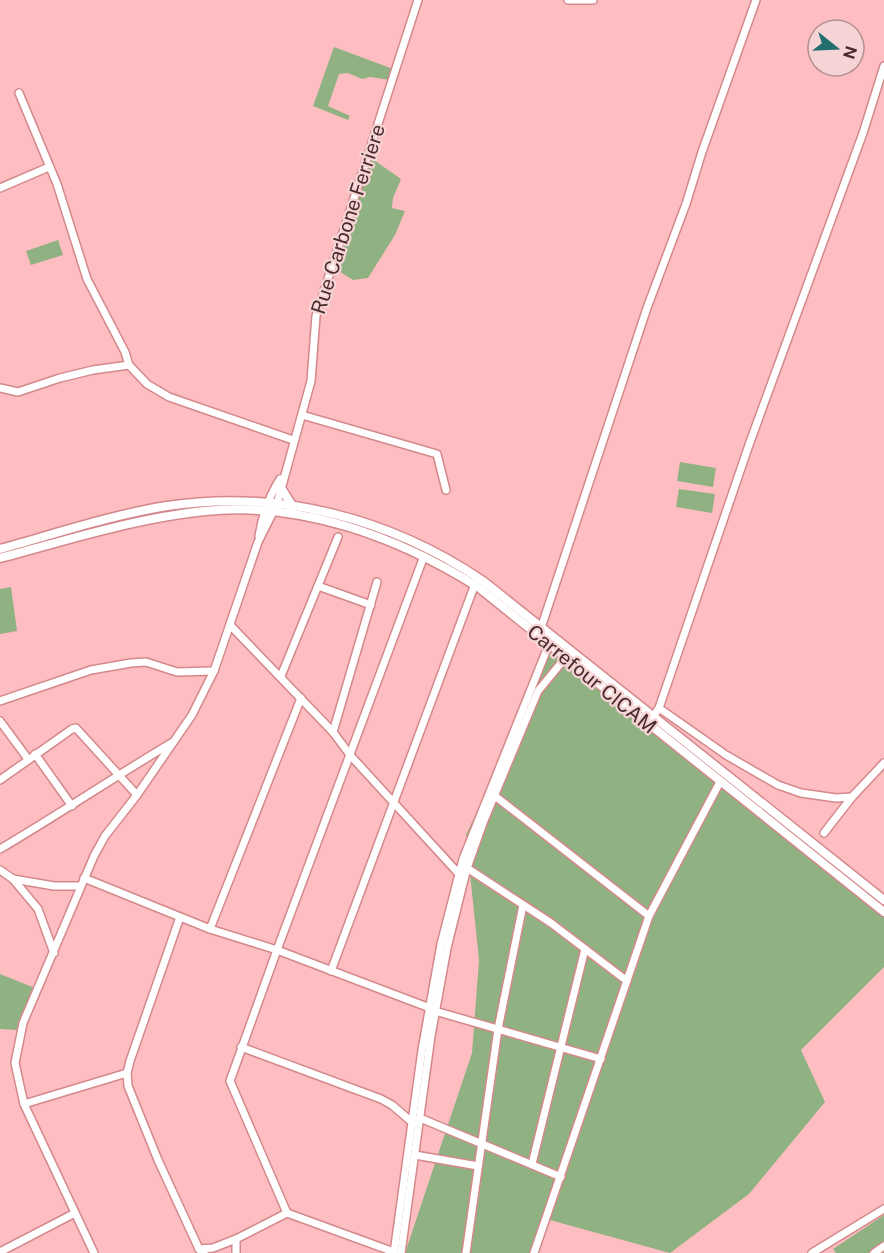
<svg xmlns="http://www.w3.org/2000/svg" width="884" height="1253" font-family="'Public Sans',sans-serif">
<style>
.green{fill:#90b282}
.lines{fill:none;stroke-linecap:round;stroke-linejoin:round}
.minor-casing{stroke:#d5888c;stroke-width:10}
.major-casing{stroke:#d5888c;stroke-width:11}
.minor{stroke:#fff;stroke-width:7}
.major{stroke:#fff;stroke-width:8}
.labels{text-anchor:middle;stroke-width:4.5;stroke-linejoin:round;paint-order:stroke}
.street-label{font-size:20px;fill:#4a2b2c;stroke:#f6d4d5}
</style>
<rect width="100%" height="100%" fill="#febdc0"/>
<g class="green">
<polygon points="334,47 393,69 390,80 370,77 362,79 348,73 339,74 328,106 350,116 348,120 313,106"/>
<polygon points="371,158 401,179 393,198 392,208 405,211 395,235 368,278 353,280 337,270"/>
<polygon points="58,240 63,255 31,265 26,251"/>
<polygon points="680,462 716,468 713,487 677,481"/>
<polygon points="679,489 715,494 712,513 676,507"/>
<polygon points="11,587 17,631 0,634 0,589"/>
<polygon points="547,640 884,910 884,967 801,1050 825,1102 749,1194 670,1253 546,1219 533,1253 405,1253 472,1053 479,960 466,835 512,736"/>
<polygon points="0,974 35,988 17,1030 0,1029"/>
<polygon points="884,1215 884,1253 836,1253 833,1249"/>
</g>
<g class="lines">
<g class="minor-casing">
<g id="minor">
<polyline points="568,0 593,0"/>
<polyline points="19,93 57,184 87,279 125,352 129,365 147,384 169,397 293,440"/>
<polyline points="0,188 49,167"/>
<polyline points="0,388 18,392 60,378 93,370 129,365"/>
<polyline points="302,415 437,454 446,490"/>
<path d="M259,536C262,517 270,495 280,479"/>
<polyline points="318,586 371,605"/>
<polyline points="230,625 333,732 350,755 459,874"/>
<polyline points="541,628 647,308 686,204 702,152 756,0"/>
<polyline points="281,676 338,537"/>
<polyline points="0,701 91,670 131,663 146,662 177,672 214,671"/>
<polyline points="659,708 726,755 778,785 801,793 836,798 852,797"/>
<polyline points="653,717 659,708 750,442 863,133 884,66"/>
<polyline points="0,721 28,759"/>
<polyline points="333,732 377,582"/>
<polyline points="35,754 72,806"/>
<polyline points="0,780 72,729 76,728 137,795"/>
<polyline points="495,796 649,916"/>
<polyline points="824,833 852,797 884,763"/>
<path d="M0,849C58,815 114,777 173,742"/>
<polyline points="467,868 551,923 627,981"/>
<polyline points="0,870 13,879 38,909 54,953"/>
<polyline points="84,878 210,929 277,950 430,1008"/>
<polyline points="13,879 54,886 80,886"/>
<polyline points="180,917 130,1061 127,1073 128,1086 158,1160 199,1249 204,1253"/>
<polyline points="210,929 301,698"/>
<polyline points="331,971 475,584"/>
<polyline points="435,1011 601,1059"/>
<polyline points="241,1047 381,1099 392,1105 413,1123"/>
<polyline points="24,1104 127,1073"/>
<polyline points="420,1118 561,1177"/>
<polyline points="415,1155 478,1166"/>
<polyline points="532,1164 585,949"/>
<polyline points="199,1249 213,1248 236,1239"/>
<polyline points="0,1252 75,1213"/>
<polyline points="394,1252 287,1213 230,1081 277,950 424,556"/>
<polyline points="94,1253 24,1104 15,1063 23,1023 94,856 105,836 137,795 192,715 214,671 258,542 277,504 311,381 316,316 418,0"/>
<polyline points="236,1253 236,1239 287,1213"/>
<polyline points="394,1253 422,1050 441,944 463,859 549,644"/>
<polyline points="401,1253 431,1036 447,948 467,868 483,823 538,691 566,657"/>
<polyline points="466,1253 498,1029 523,905"/>
<polyline points="534,1253 649,916 720,782"/>
<polyline points="812,1253 884,1209"/>
<polyline points="874,1253 884,1246"/>
</g>
</g>
<g class="major-casing">
<g id="major">
<polyline points="281,488 293,507"/>
<path d="M0,549C55,534 111,515 167,506C279,489 390,518 483,581L884,900"/>
<path d="M0,558C68,540 135,518 205,511C301,501 398,537 478,587L884,912"/>
</g>
</g>
<use href="#minor" class="minor"/>
<use href="#major" class="major"/>
</g>
<g class="labels">
<g class="street-label">
<text transform="translate(348 219) rotate(-72)" y="7">Rue Carbone Ferriere</text>
<text transform="translate(592 679) rotate(39)" y="7">Carrefour CICAM</text>
</g>
</g>
<g transform="translate(836 48) rotate(108)"><circle r="28" fill="#f6d4d5" stroke="#b19091" stroke-width="1.5"/>
<path d="M0-4.5L10 22L0 15L-10 22Z" fill="#226e6f"/>
<text y="-9" font-size="16" font-weight="bold" text-anchor="middle" fill="#4a2b2c">N</text>
</g>
</svg>
